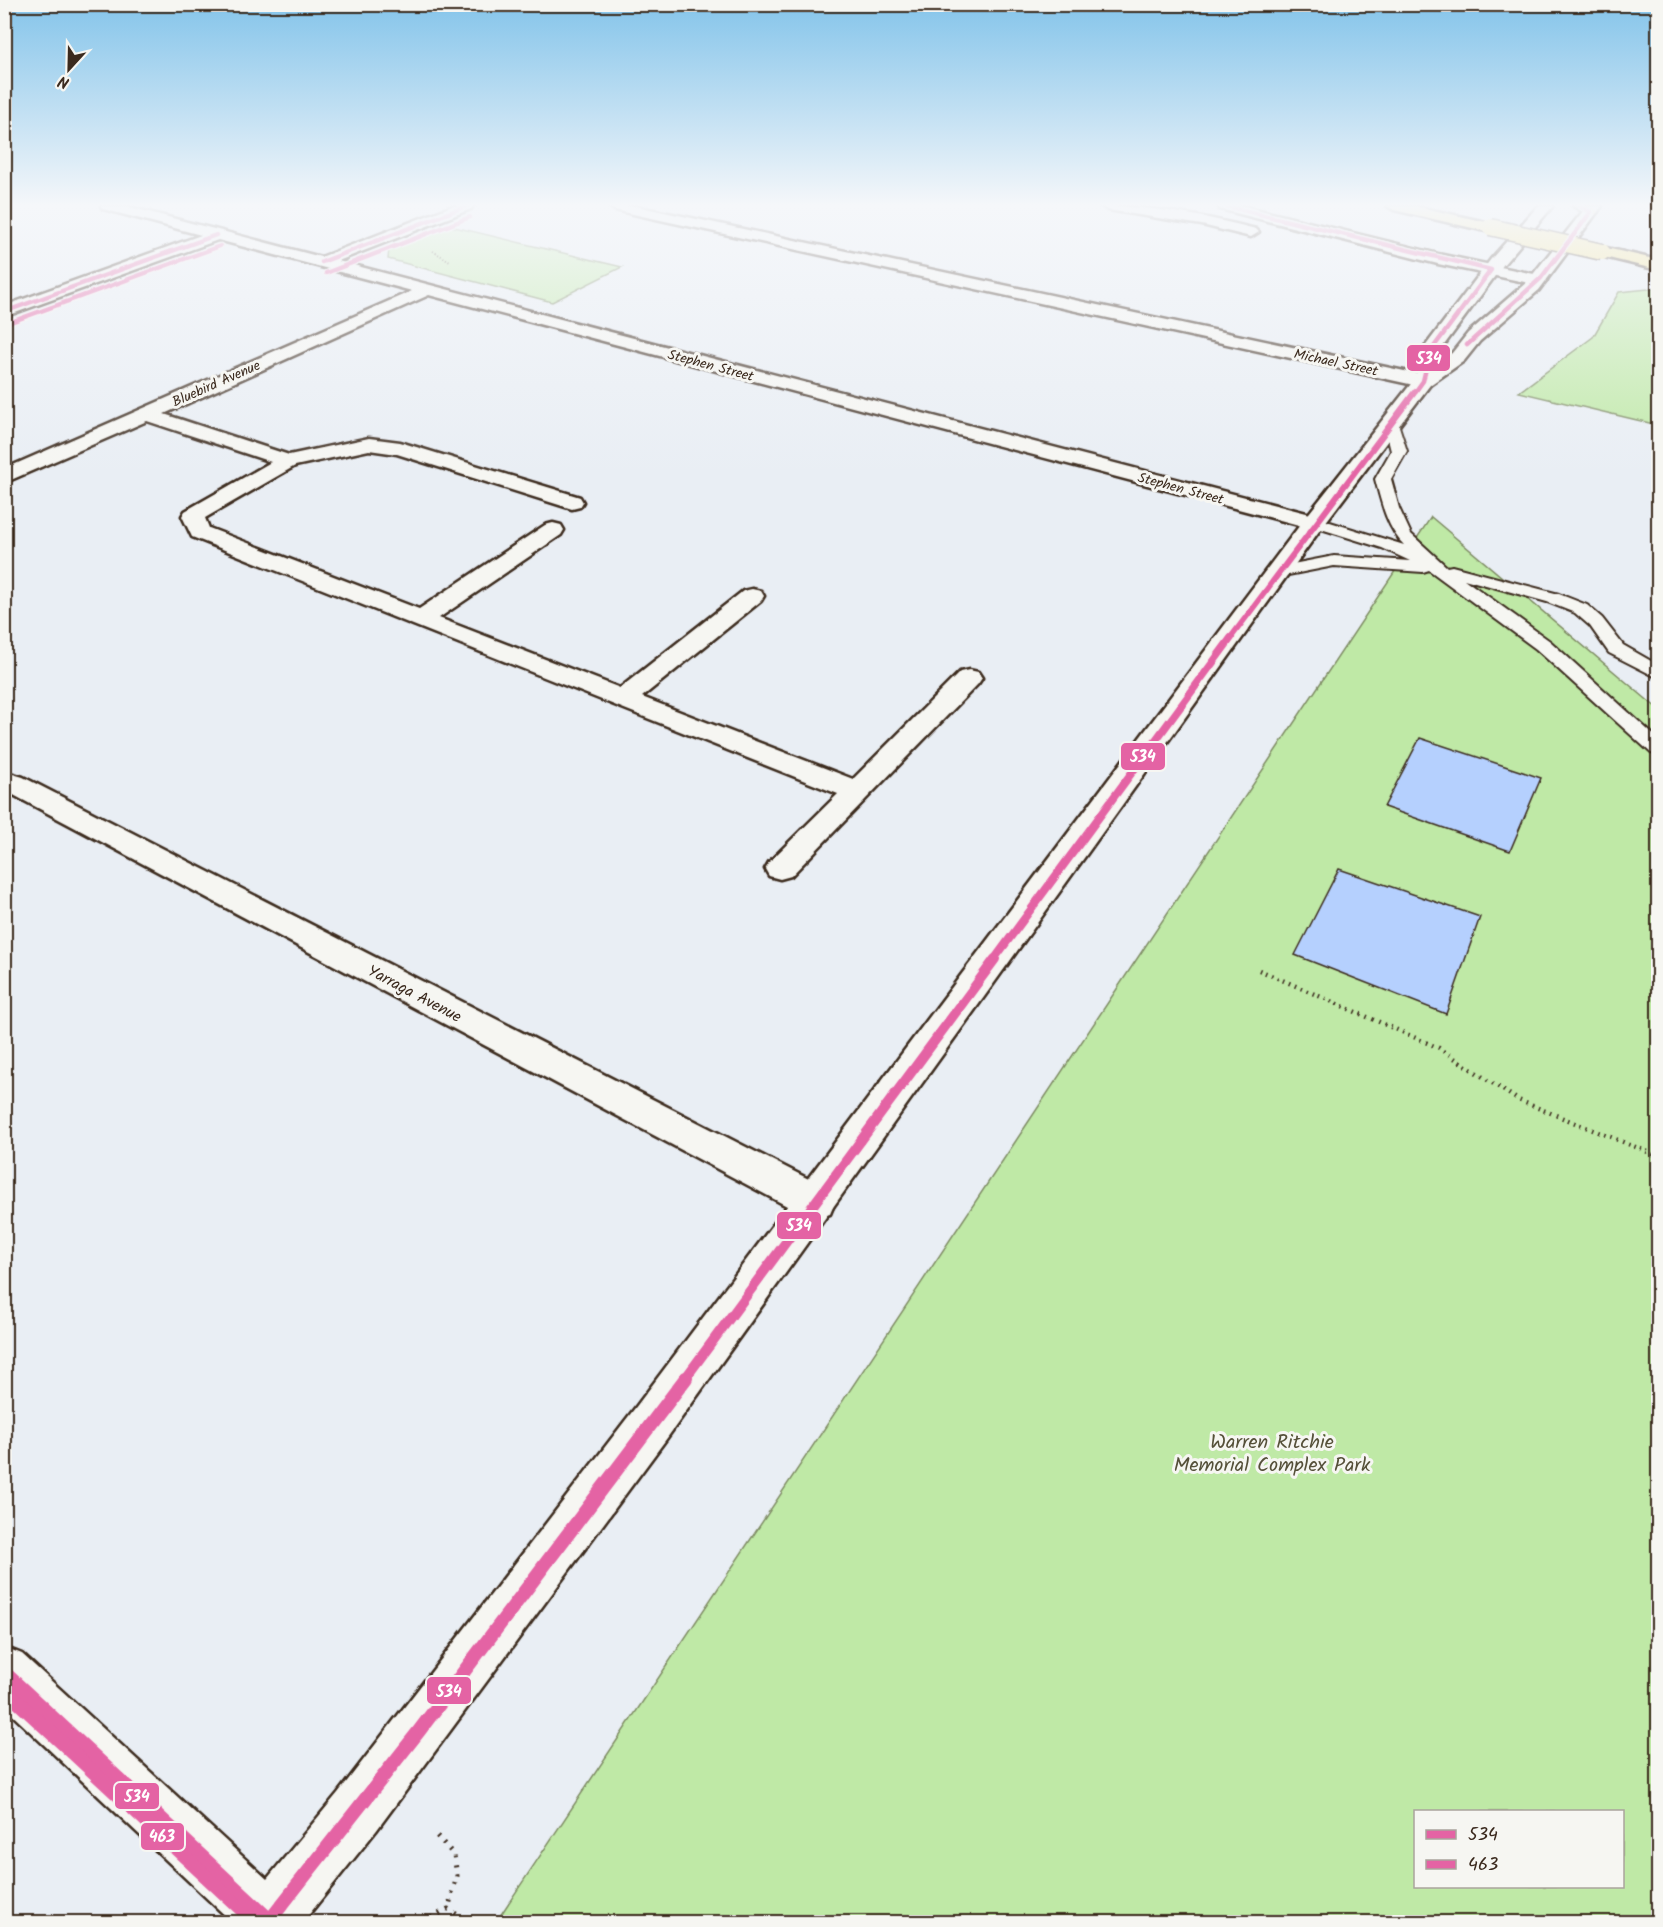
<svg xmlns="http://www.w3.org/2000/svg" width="1663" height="1927" font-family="Kalam,sans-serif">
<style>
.green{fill:#bfe9a6;stroke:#7d8a62;stroke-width:1.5;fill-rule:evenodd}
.building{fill:#b5d0fe;stroke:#3b2a1e;stroke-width:1.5}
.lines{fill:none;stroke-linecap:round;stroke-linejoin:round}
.lane-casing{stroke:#3b2a1e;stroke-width:4}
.street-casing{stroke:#3b2a1e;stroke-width:5}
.secondary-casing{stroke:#3b2a1e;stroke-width:5}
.highway-casing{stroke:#3b2a1e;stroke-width:5}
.path-far2{stroke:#3b2a1e;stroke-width:2;stroke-dasharray:1 2;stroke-linecap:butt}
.path-far1{stroke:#3b2a1e;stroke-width:4.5;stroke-dasharray:1.5 5;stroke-linecap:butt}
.path{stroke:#3b2a1e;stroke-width:5;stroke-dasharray:2 7;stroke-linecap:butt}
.lane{fill:#f6f6f2;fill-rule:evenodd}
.street{fill:#f6f6f2;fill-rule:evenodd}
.secondary{fill:#f6f6f2;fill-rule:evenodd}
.highway{fill:#f6e281;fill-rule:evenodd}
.highway-bridge-casing{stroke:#3b2a1e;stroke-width:19;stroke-linecap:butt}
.highway-bridge{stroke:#f6e281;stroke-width:16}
.bus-1-far4-casing{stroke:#f6f6f2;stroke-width:7}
.bus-1-far3-casing{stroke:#f6f6f2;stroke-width:9}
.bus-1-far2-casing{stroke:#f6f6f2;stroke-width:11}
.bus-1-far1-casing{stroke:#f6f6f2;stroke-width:15}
.bus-1-casing{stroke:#f6f6f2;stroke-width:18}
.bus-2-far1-casing{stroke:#f6f6f2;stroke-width:7}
.bus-2-casing{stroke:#f6f6f2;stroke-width:18}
.bus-1-far4{stroke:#e463a4;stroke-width:4.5}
.bus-1-far3{stroke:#e463a4;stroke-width:6}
.bus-1-far2{stroke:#e463a4;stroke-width:8}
.bus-1-far1{stroke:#e463a4;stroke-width:10}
.bus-1{stroke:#e463a4;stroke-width:14}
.bus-2-far1{stroke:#e463a4;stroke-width:4.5}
.bus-2{stroke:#e463a4;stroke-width:14}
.labels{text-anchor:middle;stroke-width:6;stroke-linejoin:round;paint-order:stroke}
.far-street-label{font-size:14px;fill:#3b2a1e;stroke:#f6f6f2}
.street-label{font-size:16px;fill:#3b2a1e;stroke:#f6f6f2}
.near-park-label{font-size:20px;fill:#555039;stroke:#f6f6f2}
.line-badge{stroke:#f6f6f2;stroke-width:2}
.badge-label{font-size:16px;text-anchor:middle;font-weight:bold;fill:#fff}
</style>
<rect width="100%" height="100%" fill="#e9eef4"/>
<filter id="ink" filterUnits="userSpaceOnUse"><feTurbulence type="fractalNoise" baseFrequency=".0167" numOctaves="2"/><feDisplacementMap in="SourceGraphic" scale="12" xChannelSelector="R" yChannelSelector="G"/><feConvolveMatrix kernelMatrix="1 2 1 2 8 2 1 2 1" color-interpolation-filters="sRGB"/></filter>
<g filter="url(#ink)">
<g class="green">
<polygon points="450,226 622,267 552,302 388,259 389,249"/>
<polygon points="1658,288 1658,425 1519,392 1593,337 1619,292"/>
<path d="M1431,517L1658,709V1922H496ZM1416,1812H1622V1886H1416Z"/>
</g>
<g class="building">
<polygon points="1420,738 1541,778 1510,851 1384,807"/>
<polygon points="1339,869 1480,917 1446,1014 1295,955"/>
</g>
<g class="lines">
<g class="lane-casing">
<path id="lane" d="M1391,419L1398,423L1407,451L1391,479L1399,508L1411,534L1447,567L1452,566L1559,594L1587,605L1602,618L1623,645L1658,665V678L1609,653L1590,626L1575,613L1547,602L1464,579L1550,641L1658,739V755L1651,753L1536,649L1429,570L1423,572L1334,566L1278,577L1272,576L1269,572L1272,568L1334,556L1410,561L1382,548L1308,525L1306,522L1314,517L1404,545C1387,528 1381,502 1375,479L1391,451L1384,423Z"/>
</g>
<g class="street-casing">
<g id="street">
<polygon points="101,206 126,206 321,257 452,206 473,206 471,209 338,261 1322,517 1325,522 1322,527 1314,529 1306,527 429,295 164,414 289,455 369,438 400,442 580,497 583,502 580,507 572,509 397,454 369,450 295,466 205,518 209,528 419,609 545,525 553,523 561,525 564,530 561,535 439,618 620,688 743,591 752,589 761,591 764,596 761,601 642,697 853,779 960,672 969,670 978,672 982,678 978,684 791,876 780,879 769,876 765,869 769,862 838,794 192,537 182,516 185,511 271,462 147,421 4,483 4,469 412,291 218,240 4,317 4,306 201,235 103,209"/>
<polygon points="608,206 636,206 1423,375 1430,377 1432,381 1430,385 1423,387 615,210"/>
<path d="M1101,206C1154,206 1205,216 1256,229L1259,232L1251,237L1202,225L1108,210Z"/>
<polygon points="1218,206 1244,206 1438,254 1539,275 1547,280 1539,285 1438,264 1220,209"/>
<polygon points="13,774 23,777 830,1190 835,1202 830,1214 816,1218 802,1214 4,790 4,776"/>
</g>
</g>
<g class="secondary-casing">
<polygon id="secondary" points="1538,206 1553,206 1503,265 1439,352 1437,363 1452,353 1468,333 1527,282 1587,206 1602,206 1539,290 1480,341 1464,361 1430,385 1322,527 667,1438 376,1831 303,1922 232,1922 4,1707 4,1647 22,1654 267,1879 338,1793 635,1408 1306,517 1414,380 1424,348 1491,259"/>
</g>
<g class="highway-casing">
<g id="highway">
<polygon points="1387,206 1415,206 1495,224 1498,227 1490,232 1394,210"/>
<polygon points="1573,206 1591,206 1598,212 1591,216"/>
<polygon points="1602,247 1658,260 1658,270 1596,255 1594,252"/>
</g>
</g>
<polyline class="path-far2" points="433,251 450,261"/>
<polyline class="path-far1" points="1259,970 1439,1048 1518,1100 1658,1156"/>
<g class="path">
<polyline points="437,1836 454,1855 457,1876 448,1909"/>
<polyline points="423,1922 448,1909 469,1922"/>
</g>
<use href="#lane" class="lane"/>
<use href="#street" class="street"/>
<use href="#secondary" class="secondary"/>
<use href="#highway" class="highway"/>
<g class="highway-bridge-casing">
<polyline id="highway-bridge" points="1490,227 1602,252"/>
</g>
<use href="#highway-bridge" class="highway-bridge"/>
<g class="bus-1-far4-casing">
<g id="bus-1-far4">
<polyline points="1226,206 1491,270 1430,352 1423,381 1413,395"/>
<polyline points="322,262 466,206"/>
<polyline points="4,312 216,235"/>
<polyline points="1467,345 1541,278 1591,212 1580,206"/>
</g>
</g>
<g class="bus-1-far3-casing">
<polyline id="bus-1-far3" points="1229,640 1414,393"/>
</g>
<g class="bus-1-far2-casing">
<polyline id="bus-1-far2" points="993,961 1231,638"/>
</g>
<g class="bus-1-far1-casing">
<polyline id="bus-1-far1" points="684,1380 995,959"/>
</g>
<g class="bus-1-casing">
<g id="bus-1">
<polyline points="4,1672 270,1920"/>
<polyline points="270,1920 419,1731 686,1378"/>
</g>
</g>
<g class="bus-2-far1-casing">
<g id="bus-2-far1">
<polyline points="326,273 470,217"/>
<polyline points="8,323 220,246"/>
</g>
</g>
<g class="bus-2-casing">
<polyline id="bus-2" points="4,1689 255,1922"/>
</g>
<use href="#bus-1-far4" class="bus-1-far4"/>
<use href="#bus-1-far3" class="bus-1-far3"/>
<use href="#bus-1-far2" class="bus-1-far2"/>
<use href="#bus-1-far1" class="bus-1-far1"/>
<use href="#bus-1" class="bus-1"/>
<use href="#bus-2-far1" class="bus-2-far1"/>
<use href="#bus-2" class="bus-2"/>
</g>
</g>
<linearGradient id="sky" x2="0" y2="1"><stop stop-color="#84c4ea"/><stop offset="0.43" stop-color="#f5f7fa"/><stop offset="1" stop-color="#f5f7fa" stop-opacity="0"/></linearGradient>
<rect width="1663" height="476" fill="url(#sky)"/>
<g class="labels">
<g class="far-street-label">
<text transform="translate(1336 362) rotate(12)" y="5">Michael Street</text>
<text transform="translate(711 365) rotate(15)" y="5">Stephen Street</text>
<text transform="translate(216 383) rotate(-24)" y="5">Bluebird Avenue</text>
<text transform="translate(1181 488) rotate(15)" y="5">Stephen Street</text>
</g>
<g class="street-label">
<text transform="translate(415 993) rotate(28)" y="6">Yarraga Avenue</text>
</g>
<g class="near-park-label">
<text x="1272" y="1448">Warren Ritchie<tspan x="1272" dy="23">Memorial Complex Park</tspan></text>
</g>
</g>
<g class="line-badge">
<rect x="1406" y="344" width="45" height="28" rx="6" fill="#e463a4"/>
<rect x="1120" y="742" width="46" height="29" rx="6" fill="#e463a4"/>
<rect x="776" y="1211" width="46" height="29" rx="6" fill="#e463a4"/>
<rect x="426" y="1676" width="46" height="29" rx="6" fill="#e463a4"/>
<rect x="114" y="1782" width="46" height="28" rx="6" fill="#e463a4"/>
<rect x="140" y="1822" width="45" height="29" rx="6" fill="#e463a4"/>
</g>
<g class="badge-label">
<text x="1429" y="364">534</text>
<text x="1143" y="762">534</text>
<text x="799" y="1231">534</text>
<text x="449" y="1697">534</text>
<text x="137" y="1802">534</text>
<text x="162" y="1842">463</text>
</g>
<rect width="1663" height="1927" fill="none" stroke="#f6f6f2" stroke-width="24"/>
<rect x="12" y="12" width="1639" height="1903" fill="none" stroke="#3b2a1e" stroke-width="2" filter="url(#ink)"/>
<rect x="1414" y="1810" width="210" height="78" fill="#f6f6f2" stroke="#aba49d" stroke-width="1.5"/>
<rect x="1426" y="1830" width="30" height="9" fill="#e463a4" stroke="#aba49d" stroke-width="1.5"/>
<text x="1468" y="1840" font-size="18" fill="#3b2a1e">534</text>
<rect x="1426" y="1860" width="30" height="9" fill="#e463a4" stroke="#aba49d" stroke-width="1.5"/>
<text x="1468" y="1870" font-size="18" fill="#3b2a1e">463</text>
<g transform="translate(69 69) rotate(202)" stroke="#f6f6f2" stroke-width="4.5" paint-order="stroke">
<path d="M0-4.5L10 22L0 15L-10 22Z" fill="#3b2a1e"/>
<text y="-9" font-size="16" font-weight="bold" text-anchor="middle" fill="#3b2a1e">N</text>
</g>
</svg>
